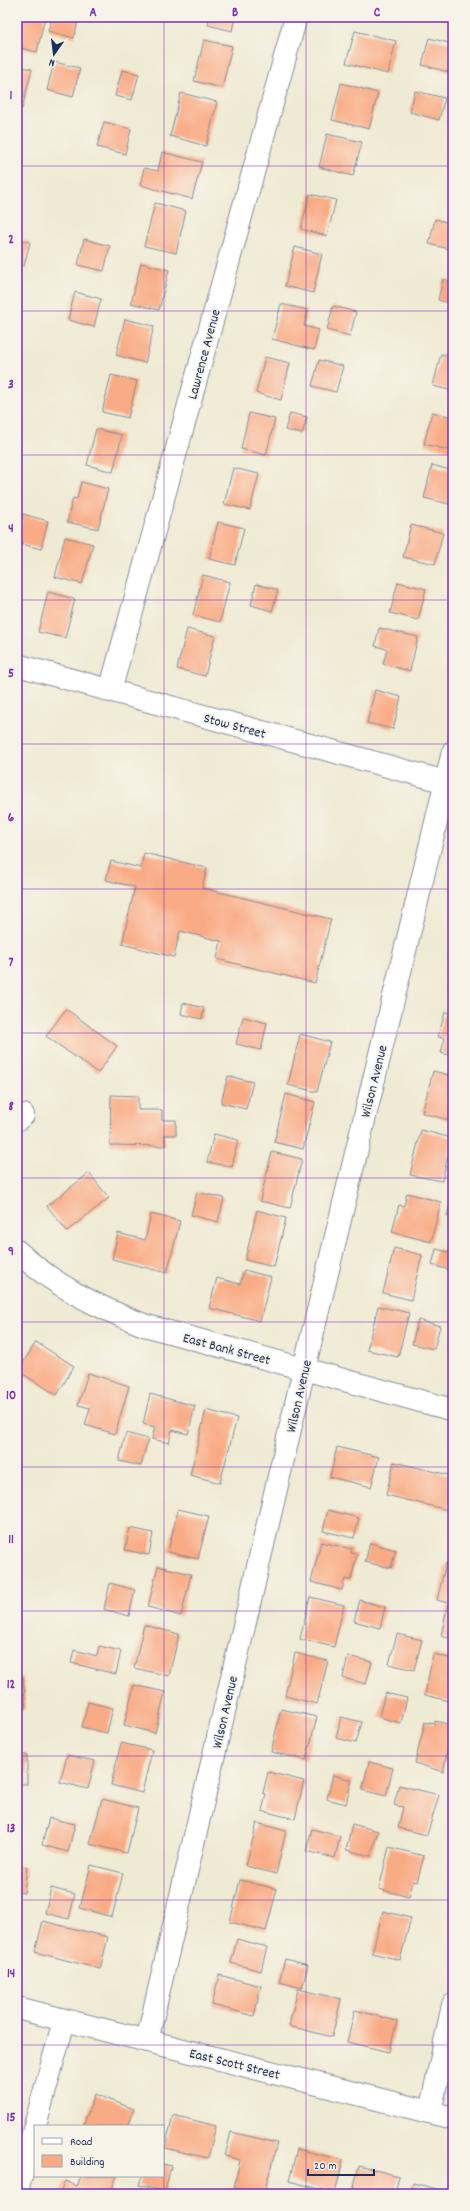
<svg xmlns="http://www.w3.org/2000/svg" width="470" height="2211" font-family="Dekko,sans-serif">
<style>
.building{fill:#f9ab85}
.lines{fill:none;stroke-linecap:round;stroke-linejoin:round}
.minor-casing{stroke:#858c98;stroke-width:24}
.minor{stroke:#fff;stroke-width:22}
.grid{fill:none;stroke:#7b2cbf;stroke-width:1;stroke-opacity:0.55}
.labels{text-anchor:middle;stroke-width:3.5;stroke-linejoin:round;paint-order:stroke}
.street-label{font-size:14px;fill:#1b2f5e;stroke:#f7f3e8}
.neatline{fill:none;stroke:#7b2cbf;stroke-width:1.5}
.grid-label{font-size:13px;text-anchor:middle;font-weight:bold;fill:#7b2cbf}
</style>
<rect width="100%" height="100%" fill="#f7f3e8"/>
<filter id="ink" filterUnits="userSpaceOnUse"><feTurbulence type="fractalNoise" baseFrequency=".025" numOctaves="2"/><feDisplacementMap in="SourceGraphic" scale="8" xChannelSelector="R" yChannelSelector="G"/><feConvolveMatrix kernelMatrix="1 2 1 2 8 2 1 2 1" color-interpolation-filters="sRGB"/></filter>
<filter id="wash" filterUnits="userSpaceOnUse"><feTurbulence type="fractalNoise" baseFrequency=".012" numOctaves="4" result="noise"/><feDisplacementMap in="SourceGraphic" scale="16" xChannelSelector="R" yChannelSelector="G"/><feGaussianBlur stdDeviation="0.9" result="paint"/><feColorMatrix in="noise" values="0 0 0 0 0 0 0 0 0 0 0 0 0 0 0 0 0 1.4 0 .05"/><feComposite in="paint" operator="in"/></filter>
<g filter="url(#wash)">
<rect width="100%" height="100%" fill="#efead3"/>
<g id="blocks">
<g class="building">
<polygon points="18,17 45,17 37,52 17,47"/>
<polygon points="52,17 79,17 74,38 48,31"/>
<polygon points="209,17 235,17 232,31 208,25"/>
<polygon points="355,31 396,41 388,74 346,63"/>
<polygon points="429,38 453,44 453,57 449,72 422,65"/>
<polygon points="204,40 232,46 222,88 194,81"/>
<polygon points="54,62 80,68 73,97 47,90"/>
<polygon points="17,66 32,69 22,109 17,108"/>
<polygon points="122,70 139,74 132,100 115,96"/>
<polygon points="341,83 378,93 369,129 332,120"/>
<polygon points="415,91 445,98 439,120 410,112"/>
<polygon points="181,93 217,102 206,146 170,136"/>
<polygon points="104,122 131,129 125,154 97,147"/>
<polygon points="327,134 362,142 353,176 319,167"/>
<polygon points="162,152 202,162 192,199 140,185 144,168 158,171"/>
<polygon points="310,194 336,200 327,236 301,229"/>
<polygon points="155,203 186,211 176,253 144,246"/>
<polygon points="435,219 453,224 453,250 429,244"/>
<polygon points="17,239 30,242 24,266 17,264"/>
<polygon points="84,239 110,246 104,271 78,265"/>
<polygon points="295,247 322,254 313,293 285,286"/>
<polygon points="141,263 169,270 159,310 131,303"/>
<polygon points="443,279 453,282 453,304 438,300"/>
<polygon points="75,292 101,299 94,327 68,320"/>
<polygon points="281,304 308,310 304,326 319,330 314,350 272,339"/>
<polygon points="333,306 356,312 350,336 327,330"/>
<polygon points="125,319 154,326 145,363 116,355"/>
<polygon points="441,354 453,357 453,391 433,386"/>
<polygon points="265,357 290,363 281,400 256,393"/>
<polygon points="319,360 343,366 336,392 312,386"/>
<polygon points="111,375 137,381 128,418 102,412"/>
<polygon points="432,412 453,417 453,451 424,444"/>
<polygon points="249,413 275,419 266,455 241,449"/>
<polygon points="290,413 307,417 302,434 285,430"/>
<polygon points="96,429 122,435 113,472 87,465"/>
<polygon points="432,465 453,471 453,505 424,498"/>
<polygon points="233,468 259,474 250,510 224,504"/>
<polygon points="81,482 108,489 98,529 67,522 73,498 77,499"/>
<polygon points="23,514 48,521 41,549 17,543"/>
<polygon points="218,522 244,528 235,565 209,559"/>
<polygon points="411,525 443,533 435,564 403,557"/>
<polygon points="65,537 93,544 82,584 55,577"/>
<polygon points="203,575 230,582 220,622 193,615"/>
<polygon points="398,582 426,589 418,620 390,613"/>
<polygon points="256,584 278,590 272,611 251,605"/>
<polygon points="48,592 75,599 65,638 38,632"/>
<polygon points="379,628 418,637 410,671 383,664 387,649 375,646"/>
<polygon points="187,629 215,636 205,676 177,669"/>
<polygon points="375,690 401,697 393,729 367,723"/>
<polygon points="144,853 207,868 202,888 331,919 315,983 217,959 221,941 180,931 174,957 122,944 135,887 106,880 111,861 141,868"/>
<polygon points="183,1003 204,1008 202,1019 181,1014"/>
<polygon points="66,1009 117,1046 98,1073 46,1036"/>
<polygon points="445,1012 453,1013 453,1056 441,1053 445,1038 438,1037"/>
<polygon points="243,1017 267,1023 261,1050 236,1044"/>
<polygon points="300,1034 330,1042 317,1092 288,1085"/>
<polygon points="433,1071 453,1076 453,1121 422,1113"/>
<polygon points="228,1076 253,1082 246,1109 221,1103"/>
<polygon points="286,1094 315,1102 303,1149 274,1142"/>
<polygon points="111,1095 138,1096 138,1110 162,1110 162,1120 176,1120 176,1135 165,1135 165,1146 110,1145"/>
<polygon points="421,1130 452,1138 442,1181 410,1175"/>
<polygon points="214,1134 238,1140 232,1167 207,1162"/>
<polygon points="272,1152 302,1159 290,1208 260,1201"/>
<polygon points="89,1173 109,1198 67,1231 47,1206"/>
<polygon points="197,1192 224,1198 218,1222 191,1215"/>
<polygon points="453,1192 453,1217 447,1216"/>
<polygon points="407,1193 441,1202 431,1242 392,1232 399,1205 404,1206"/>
<polygon points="257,1210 286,1218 274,1267 245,1260"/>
<polygon points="151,1214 180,1221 167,1273 112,1259 118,1233 145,1240"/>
<polygon points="394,1248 422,1255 411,1300 383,1293"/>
<polygon points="436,1249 453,1253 453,1271 432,1265"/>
<polygon points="244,1270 271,1277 260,1321 209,1308 217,1278 240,1284"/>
<polygon points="378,1306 409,1313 398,1357 367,1350"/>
<polygon points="418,1320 440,1326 434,1349 412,1344"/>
<polygon points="36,1342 74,1366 57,1395 18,1371"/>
<polygon points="88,1373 129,1386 115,1434 85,1425 90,1408 78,1405"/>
<polygon points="17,1388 22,1391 17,1398"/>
<polygon points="150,1394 195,1406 188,1434 172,1430 169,1443 152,1439 155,1427 143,1424"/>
<polygon points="206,1410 237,1418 220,1483 190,1475"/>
<polygon points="126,1433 148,1439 141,1466 119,1461"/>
<polygon points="337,1447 379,1457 371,1487 330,1477"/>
<polygon points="394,1462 453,1476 453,1488 448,1510 386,1495"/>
<polygon points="178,1509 209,1516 198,1559 168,1552"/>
<polygon points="328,1510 359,1518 354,1538 323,1531"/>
<polygon points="130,1528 153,1533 149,1555 125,1550"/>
<polygon points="321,1542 352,1549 351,1553 357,1554 351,1580 345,1579 342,1590 311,1582"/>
<polygon points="370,1543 396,1550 391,1568 365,1562"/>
<polygon points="446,1563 453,1565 453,1639 441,1636 448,1603 437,1600"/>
<polygon points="158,1566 191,1574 181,1616 148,1607"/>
<polygon points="110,1583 135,1590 129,1616 104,1609"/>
<polygon points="310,1597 344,1605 334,1647 300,1639"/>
<polygon points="360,1600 385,1607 380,1628 354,1621"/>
<polygon points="144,1625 179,1634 169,1676 134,1668"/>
<polygon points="397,1634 422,1640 414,1670 389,1664"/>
<polygon points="99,1646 121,1651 116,1674 71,1663 74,1650 97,1656"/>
<polygon points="295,1653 328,1661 317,1704 285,1696"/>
<polygon points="433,1654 453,1659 453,1702 425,1695"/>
<polygon points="348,1656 372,1662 366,1684 343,1678"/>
<polygon points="23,1677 26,1709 17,1710 17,1678"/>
<polygon points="134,1685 165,1692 155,1733 124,1725"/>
<polygon points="385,1693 407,1698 401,1723 379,1717"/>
<polygon points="88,1702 113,1708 107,1733 82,1727"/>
<polygon points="281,1709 317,1717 306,1760 271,1752"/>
<polygon points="341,1717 362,1722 356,1743 336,1738"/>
<polygon points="435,1721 453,1725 443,1772 415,1763 425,1722 435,1724"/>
<polygon points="121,1743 152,1750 142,1793 111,1785"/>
<rect x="17" y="1755" width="10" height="29"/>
<polygon points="67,1755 95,1761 88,1789 60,1782"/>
<polygon points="369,1762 393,1768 386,1796 362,1790"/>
<polygon points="268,1772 304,1781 295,1819 262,1811 266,1794 263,1793"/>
<polygon points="333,1775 352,1780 346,1804 327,1799"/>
<polygon points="399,1785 439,1795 427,1835 398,1828 403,1807 394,1805"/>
<polygon points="102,1799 138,1808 127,1853 90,1844"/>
<polygon points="49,1818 75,1824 68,1852 42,1845"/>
<polygon points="257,1823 286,1831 276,1874 246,1866"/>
<polygon points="352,1824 378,1831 371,1856 346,1850"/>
<polygon points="312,1829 340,1836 335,1858 306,1851"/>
<polygon points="389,1847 424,1856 417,1882 413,1881 409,1897 379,1889"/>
<polygon points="91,1865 123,1873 112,1917 80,1908"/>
<polygon points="17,1866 27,1867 24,1893 17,1892"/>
<polygon points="240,1880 277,1889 266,1931 230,1922"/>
<polygon points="51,1888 75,1894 69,1919 45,1913"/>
<polygon points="383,1911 411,1918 400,1960 372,1953"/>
<polygon points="43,1921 108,1937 100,1969 35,1952"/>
<polygon points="237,1939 267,1947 261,1971 231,1963"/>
<polygon points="285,1959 308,1965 302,1988 279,1982"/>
<polygon points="219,1975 261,1986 254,2016 212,2005"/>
<polygon points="298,1989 341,1999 332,2037 289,2026"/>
<polygon points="355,2010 397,2021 389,2052 347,2042"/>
<polygon points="95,2094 134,2109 127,2126 83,2126"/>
<polygon points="173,2115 216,2126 208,2158 165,2148"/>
<polygon points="231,2132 277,2143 264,2194 234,2188 240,2160 225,2156"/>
<polygon points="297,2149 343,2160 335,2193 289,2181"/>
<polygon points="163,2164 171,2166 165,2192 139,2185 142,2176 163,2176"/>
<polygon points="359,2166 399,2176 395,2194 352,2194"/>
<polygon points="81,2176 117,2176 110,2194 59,2194 65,2181 77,2186"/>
<polygon points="413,2183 453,2193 453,2194 410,2194"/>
</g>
</g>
</g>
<g filter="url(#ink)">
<use href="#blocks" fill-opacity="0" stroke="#858c98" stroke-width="1"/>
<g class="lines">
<g class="minor-casing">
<g id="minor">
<polyline points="17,665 453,784"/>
<polyline points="110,691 296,17"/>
<polyline points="17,1120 23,1115"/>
<path d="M17,1251C53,1285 97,1307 144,1325L453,1410"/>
<polyline points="17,2008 453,2118"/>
<polyline points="147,2041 309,1348 453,752"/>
<polyline points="430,2112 453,2005"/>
<polyline points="35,2126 64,2021"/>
<polyline points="17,2191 35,2126"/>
</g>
</g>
<use href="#minor" class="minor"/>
</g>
</g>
<path class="grid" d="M164,17V2194M306,17V2194M17,166H453M17,311H453M17,455H453M17,600H453M17,744H453M17,889H453M17,1033H453M17,1178H453M17,1322H453M17,1467H453M17,1611H453M17,1756H453M17,1900H453M17,2045H453"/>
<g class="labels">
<g class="street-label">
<text transform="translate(203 354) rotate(-75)" y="5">Lawrence Avenue</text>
<text transform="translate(235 725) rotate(15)" y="5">Stow Street</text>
<text transform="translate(373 1081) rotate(-76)" y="5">Wilson Avenue</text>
<text transform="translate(227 1348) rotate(15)" y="5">East Bank Street</text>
<text transform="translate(298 1396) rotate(-77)" y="5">Wilson Avenue</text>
<text transform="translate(224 1712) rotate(-77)" y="5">Wilson Avenue</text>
<text transform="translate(235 2063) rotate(14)" y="5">East Scott Street</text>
</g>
</g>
<rect width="470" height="2211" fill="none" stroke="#f7f3e8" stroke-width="44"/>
<rect x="34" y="2125" width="130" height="52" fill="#f7f3e8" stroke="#9fa5b1"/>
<rect x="42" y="2138" width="20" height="6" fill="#ffffff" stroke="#9fa5b1"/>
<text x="70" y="2145" font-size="12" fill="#1b2f5e">Road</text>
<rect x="42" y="2155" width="20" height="12" fill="#f9ab85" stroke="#9fa5b1"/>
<text x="70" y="2165" font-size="12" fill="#1b2f5e">Building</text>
<g transform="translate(54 54) rotate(194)" stroke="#f7f3e8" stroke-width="3" paint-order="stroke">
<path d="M0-3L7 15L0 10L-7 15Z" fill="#1b2f5e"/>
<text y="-6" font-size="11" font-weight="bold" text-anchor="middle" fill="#1b2f5e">N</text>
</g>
<path d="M308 2169v6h66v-6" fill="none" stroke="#1b2f5e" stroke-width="2"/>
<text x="314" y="2169" font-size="12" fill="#1b2f5e" stroke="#f7f3e8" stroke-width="3" paint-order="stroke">20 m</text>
<rect x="22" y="22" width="426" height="2167" class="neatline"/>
<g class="grid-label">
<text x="93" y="16">A</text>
<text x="235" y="16">B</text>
<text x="377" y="16">C</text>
<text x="11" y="99">1</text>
<text x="11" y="243">2</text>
<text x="11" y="388">3</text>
<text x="11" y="532">4</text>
<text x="11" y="677">5</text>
<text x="11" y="821">6</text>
<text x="11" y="966">7</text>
<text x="11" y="1110">8</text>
<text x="11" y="1255">9</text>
<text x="11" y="1399">10</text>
<text x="11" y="1543">11</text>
<text x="11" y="1688">12</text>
<text x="11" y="1832">13</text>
<text x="11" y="1977">14</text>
<text x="11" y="2121">15</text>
</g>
</svg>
